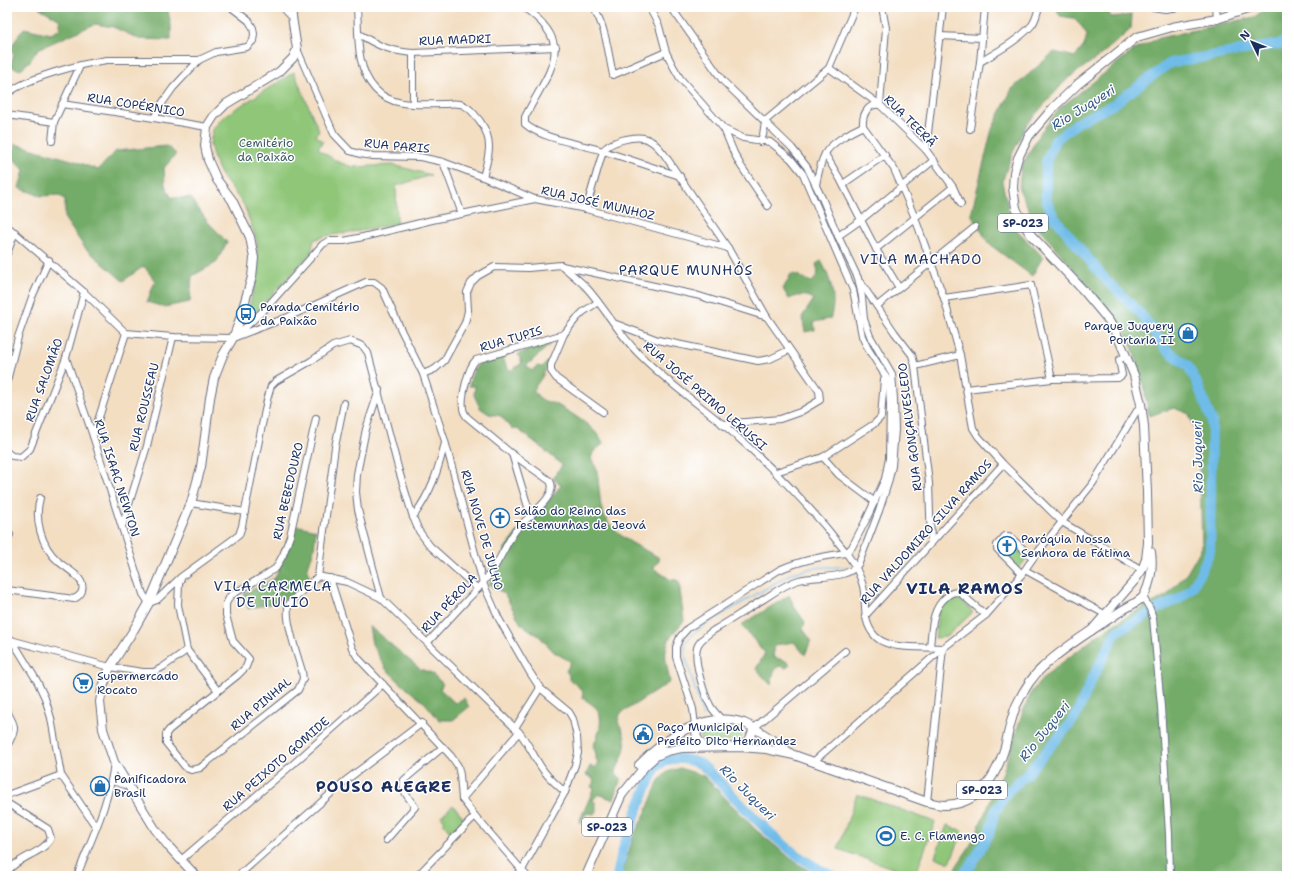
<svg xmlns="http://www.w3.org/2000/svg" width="1294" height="883" font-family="'Shantell Sans',sans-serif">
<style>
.green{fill:#8fc678;stroke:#557a6b}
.forest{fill:#73ab68;stroke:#476d63}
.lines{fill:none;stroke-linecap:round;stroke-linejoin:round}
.stream{stroke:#70bce9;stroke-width:1.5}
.river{stroke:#70bce9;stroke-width:10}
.minor-casing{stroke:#676c81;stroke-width:8}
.major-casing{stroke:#676c81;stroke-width:10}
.minor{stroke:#fff;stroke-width:6}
.major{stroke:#fff;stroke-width:8}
.labels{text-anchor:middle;stroke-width:3;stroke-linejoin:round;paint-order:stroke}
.shield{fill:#fff;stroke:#5f6d8e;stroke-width:1}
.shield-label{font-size:11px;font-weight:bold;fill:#1b2f5e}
.street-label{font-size:12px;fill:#1b2f5e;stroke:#fff}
.park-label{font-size:12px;fill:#3e5c66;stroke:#fff}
.poi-label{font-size:12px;fill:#1b2f5e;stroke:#fff;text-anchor:start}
.water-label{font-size:13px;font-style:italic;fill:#355988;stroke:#fff}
.quarter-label{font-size:14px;letter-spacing:1px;fill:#1b2f5e;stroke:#fff}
.district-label{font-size:16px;font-weight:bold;letter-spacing:1px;fill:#1b2f5e;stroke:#fff}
</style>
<rect width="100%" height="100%" fill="#fff"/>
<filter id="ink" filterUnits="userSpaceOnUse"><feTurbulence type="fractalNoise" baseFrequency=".025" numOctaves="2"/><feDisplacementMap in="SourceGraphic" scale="8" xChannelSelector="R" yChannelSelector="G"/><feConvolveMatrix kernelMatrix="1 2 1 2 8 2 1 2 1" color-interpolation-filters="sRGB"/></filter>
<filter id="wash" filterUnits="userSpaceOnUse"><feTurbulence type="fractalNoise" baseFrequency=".012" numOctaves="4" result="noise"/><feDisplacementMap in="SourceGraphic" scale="16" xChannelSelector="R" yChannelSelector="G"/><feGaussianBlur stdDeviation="0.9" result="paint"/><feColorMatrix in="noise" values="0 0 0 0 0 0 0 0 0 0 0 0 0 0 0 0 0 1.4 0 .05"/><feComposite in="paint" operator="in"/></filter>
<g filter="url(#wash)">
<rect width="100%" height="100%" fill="#f3dec2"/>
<g class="green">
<polygon points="294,72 319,131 315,135 323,141 318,149 338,162 353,167 393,165 431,175 396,186 397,223 372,229 325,236 314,240 311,253 253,315 248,310 257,279 257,241 244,205 222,176 214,160 210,143 213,129 223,117"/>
<polygon points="1018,547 1028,557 1018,569 1007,557"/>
<polygon points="956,594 973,612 946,637 935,638 939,607"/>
<path d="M714,727C722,727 736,728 742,735L741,740L703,742L700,738V733L704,729Z"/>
<polygon points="857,794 935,822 915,876 838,849"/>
<polygon points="453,805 465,819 452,834 443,823 445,821 441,816"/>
<polygon points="947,825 963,831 950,863 935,857"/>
</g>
<g class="forest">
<polygon points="38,7 174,7 168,11 171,25 171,40 139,39 113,27 95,24 38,49 30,61 20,70 10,66 14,55 10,50 18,36 24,28 51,34 60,29 60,20"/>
<polygon points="1058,7 1109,7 1110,17 1132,15 1131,29 1102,54 1066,80 1027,124 1013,152 1002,182 1012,225 1043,257 1032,276 989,244 971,214 992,129 1012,89 1054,52 1075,57 1084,46 1087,35 1082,27 1073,18 1060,16 1057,10"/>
<path d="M1269,7H1287V876H950L970,846L981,822L1002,775L1022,714L1032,691L1046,675L1102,632L1129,615L1166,596L1187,573L1202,547L1200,474L1195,429L1189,414L1174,408L1149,416C1144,385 1138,357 1124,329L1037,226L1019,189L1021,167L1040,133L1060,108L1134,50L1159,38L1254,17Z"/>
<polygon points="15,144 75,161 98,170 116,151 167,146 176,154 164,168 165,185 171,197 191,198 207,221 227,242 216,263 192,276 190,302 164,307 147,302 155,281 144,266 123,281 85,248 65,219 65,199 58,195 41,196 19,188 24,170 12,157"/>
<path d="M821,261C831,278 837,300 830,319L814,322L815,330L805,332L802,317L814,299C805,294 798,295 789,299L783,289L791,274C799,274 804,280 812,282C818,276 819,273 816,264Z"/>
<path d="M553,342L526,366L533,371L537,366L542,367L551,358L542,377L533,390C544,405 546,399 559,406C570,412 601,431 603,444L593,452L591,459C598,467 598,478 599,488C600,496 600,506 603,513C613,536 638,546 658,557L659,561L653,568L671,580H677L679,582L684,621C661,645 664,651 670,682L620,714L618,722C632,745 623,752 615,774L621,778L614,800L598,794L593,800L596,803V811L594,814L587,813L580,824L579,822L594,788L591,787L594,781L591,777L586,775L590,766L595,768L598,762L596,759V754L593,746C599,735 605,716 595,707C591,703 586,701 582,697L583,692L576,684L571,682L569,679V675L566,671L571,662L554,652L539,636L521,624L504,593L492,587L489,583L501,565L505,548L519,530L538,515L561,485L553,478L562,465L536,443L516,428L512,429L501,416L489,414L480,408L474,395L475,386H469C474,362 479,362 501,355L508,369L512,370L522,363L518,354Z"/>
<path d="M294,526H300L316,530C315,537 315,546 313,553C309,566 304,563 310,578C298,601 271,603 248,609L244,594L275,578L292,540Z"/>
<polygon points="789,595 795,608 805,622 803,629 811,640 805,655 794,642 775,645 773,657 786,661 790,665 786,668 779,666 774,671 771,685 756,669 765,653 741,625 785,598"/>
<polygon points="369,626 420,669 432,673 443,684 440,689 455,703 464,698 469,707 453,720 439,720 425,703 406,688 386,669 372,644"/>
<polygon points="680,768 704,776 756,830 795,862 818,876 621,876 634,835 646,812 659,780 667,772"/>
</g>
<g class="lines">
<polyline class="stream" points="703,717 684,651 687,641 694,633 711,621 792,573 813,568 831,567 850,567"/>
<g class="river">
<path d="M617,876C619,868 620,860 622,852C626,839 652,768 660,764C672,755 688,759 701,764C743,803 779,852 833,876"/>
<polyline points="961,876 972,864 989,834 995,812 1008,791 1026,775 1075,718 1093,677 1116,632 1161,607 1179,599 1192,588 1202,569 1210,551 1212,421 1196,381 1188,366 1166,349 1140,313 1105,279 1054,217 1046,200 1046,162 1055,140 1077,123 1114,104 1170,63 1280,44 1287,41"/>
</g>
</g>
</g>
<g filter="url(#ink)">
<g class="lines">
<g class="minor-casing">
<g id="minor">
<path d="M357,7C359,35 355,67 375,89C392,108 420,104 444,104C451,104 459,102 465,106C471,109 476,116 480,121C494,141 489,155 483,177"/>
<path d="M523,7C579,45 548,71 525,117V124C542,139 581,144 603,151C629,159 654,168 680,176"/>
<path d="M593,7C606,27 608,52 613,75L666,52"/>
<polyline points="649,7 659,26 666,52 673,66 680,78 724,129 743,138 770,142 791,159 803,174 853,290 862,336 868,349 885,375 888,381 889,388 890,405 889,458 885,479 866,520 852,547 846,553"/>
<path d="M671,7L723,81L792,148L807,167L822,198L838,236L858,278L862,297L864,319L870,336L892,374L894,399L895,430L892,466L888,483L879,511L859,563C849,580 818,575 799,580C787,583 775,592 764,599C747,609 731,620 714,630C708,634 701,639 698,645C692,657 704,694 710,705C713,711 718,715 722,720"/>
<polyline points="1153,7 1165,9 1179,7"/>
<polyline points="1216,7 1217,19"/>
<polyline points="292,17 295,7"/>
<path d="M359,34C378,46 390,51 413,53L556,47"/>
<polyline points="940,36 982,38"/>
<polyline points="297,49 334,134 350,151 360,154 373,156 420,157 443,162 483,177 534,199"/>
<path d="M980,62C997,52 1019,40 1032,25C1036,20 1037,13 1039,7"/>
<polyline points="829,68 880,105 926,150 953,187 961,204"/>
<path d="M7,94C28,77 80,64 107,60H199"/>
<polyline points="62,104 154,118 207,127"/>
<polyline points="413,104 413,53"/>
<path d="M880,105C868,103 862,115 863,126L894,169L915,218L944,298L960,355L973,428L978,436L1003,464L1062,522L1142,570"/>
<polyline points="880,105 886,28 882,7"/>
<polyline points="7,115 54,122"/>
<polyline points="154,118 163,102 173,88 199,60 216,52 247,47 253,41 254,34 253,28 249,21 231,7"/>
<polyline points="724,129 734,153 741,166 768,206"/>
<polyline points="970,129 980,62 985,7"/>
<polyline points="52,141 54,122 80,66"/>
<polyline points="760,142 763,135 765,121 829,68 855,7"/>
<polyline points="926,150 943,7"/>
<polyline points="825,154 840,179 876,249 899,288"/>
<polyline points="443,162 462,214"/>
<polyline points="843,184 885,155"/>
<path d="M816,185C818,175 820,163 825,154C830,143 852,131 863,126"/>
<path d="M586,209L603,151C609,141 634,136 644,138C653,140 659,148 664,154L728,248L767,317L819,391L820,400L800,412L780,419L722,424"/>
<path d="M7,226L84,292L126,333L173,337L233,338L288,317L366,282H374L382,288L402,332L423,374L435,369L444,361L451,348L465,323L468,311L467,292L471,283L478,276L494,267L528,268L561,265C569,272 578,279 586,287C605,308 618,333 638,353C667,383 702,406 733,433C774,469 812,508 845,551C853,562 860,573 863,586C867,604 861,622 876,637C891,651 924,646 943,648"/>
<polyline points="838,236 861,220 934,160"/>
<polyline points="876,249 953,187"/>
<polyline points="7,254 15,232"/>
<polyline points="562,266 696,295 767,317"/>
<polyline points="861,283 895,333 912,355 915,366 929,483 931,544"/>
<polyline points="944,298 1031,285 1052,379"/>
<polyline points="598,302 583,312 576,319 564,334 551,365 551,371 556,378 603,412"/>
<polyline points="877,306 975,227"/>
<polyline points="616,324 658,340 758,361 770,359 789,350"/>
<polyline points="236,336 265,309 323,244 329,241 344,241 363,237 432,220 535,199 586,209 728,248"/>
<polyline points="66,358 93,436 143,594 149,603 157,600 181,577 239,535 242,526 267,400 271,386 276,381 311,361 333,346 350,341 363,346 368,353 399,471 413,517 419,531 430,546 478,589"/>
<polyline points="915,366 960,355"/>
<polyline points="423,374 445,441 483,583 499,619 529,671 540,688 569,712 573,719 577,737 578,753 575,765 565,792 522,870 516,876"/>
<polyline points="7,381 18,337 32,297 49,260"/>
<polyline points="966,389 1052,379 1118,378 1122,375 1119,360 1126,356"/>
<polyline points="379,390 366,429 357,474 356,492 358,510 381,598"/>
<path d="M316,418L290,536L283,555L276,568L262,577L230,596L226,604V615L233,641L249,659L246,667L238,675L169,730L166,734V743L186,768L191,770L200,768L298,690L303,679L302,671C298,657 283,616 289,604C295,596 311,584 318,576"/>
<polyline points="93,436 126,333"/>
<polyline points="7,452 12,456 21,457 30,449 66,358 84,292"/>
<polyline points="512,454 531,517"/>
<polyline points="823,457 839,475 875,502"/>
<polyline points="776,472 823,457 874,424 881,417 884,379"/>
<polyline points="191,503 245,512"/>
<path d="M413,517C432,491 437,473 445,443"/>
<polyline points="122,527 147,446 173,337"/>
<polyline points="7,534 10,535"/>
<polyline points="1025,570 1108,616"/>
<polyline points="1022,574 997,549 997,545 1005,536 1009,536 1033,558"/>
<path d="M318,576L347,582L381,598L519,732C528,743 533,755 541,767C547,777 556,784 565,792"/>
<polyline points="318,576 335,447 344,403"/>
<polyline points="330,578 352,648 358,658 451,756 458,766 460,775 462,799 475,816 527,876"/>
<polyline points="181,579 179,584 178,605 187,650 218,691"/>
<path d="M7,590L74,599C80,596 84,592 82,584C79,574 65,568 58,561C41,546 34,519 40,498"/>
<polyline points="1143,597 1150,609 1153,618 1161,707 1169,834 1170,876"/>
<polyline points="865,616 1003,464"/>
<polyline points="7,639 110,667 143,672 154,672 163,667 187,650"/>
<polyline points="12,640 37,681 45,698 51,718 61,775 96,827"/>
<path d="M428,642C441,628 454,614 467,600C476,591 484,582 491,572C501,559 506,543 516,530C524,519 560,496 550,481L512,454L467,417C465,414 463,412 463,408C461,398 468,367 476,360L564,334"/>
<path d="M930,647C932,629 931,610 946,597C951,593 954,591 960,593L986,615"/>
<path d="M7,712C17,727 16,730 7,746"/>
<path d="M695,725L693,709L676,657V647L680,637L688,628L779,570C801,560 823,556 846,553"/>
<polyline points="515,728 540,688"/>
<polyline points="754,728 845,651"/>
<polyline points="813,762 943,648 986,615 1022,574 1033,558 1093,483 1141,404"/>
<polyline points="112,781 129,786"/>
<polyline points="7,795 61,775"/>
<polyline points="462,799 519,732"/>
<polyline points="927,802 943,648"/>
<path d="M7,803L48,829L51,838C44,853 19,856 7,872"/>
<path d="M386,840L415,807C409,797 401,792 404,780L443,747"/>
<polyline points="181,860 293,764 383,684"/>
<path d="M77,876C91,839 110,802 114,762"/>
<polyline points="238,876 345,781 422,723"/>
<polyline points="417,876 475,816"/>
</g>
</g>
<g class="major-casing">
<g id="major">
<polyline points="1091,631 1135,580 1142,570 1146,559 1148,543 1147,492 1144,426 1141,404 1134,375 1118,337 1109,321 1084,291 1031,235 1022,221 1016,208 1013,188 1014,172 1018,158 1029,136 1053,108 1078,84 1137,37 1172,27 1217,19 1254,7"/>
<polyline points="695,725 697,738 704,747"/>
<polyline points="740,746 749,741 754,728"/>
<path d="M639,765C664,739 706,709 744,723C761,730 775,742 790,753"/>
<path d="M621,796L645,766L656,756L667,751L682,748L740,747L766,749L794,755L927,802C932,803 939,805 944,805C979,805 996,777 1005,747C1008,733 1011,719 1016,706C1023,691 1031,677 1044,666C1065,646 1093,630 1118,613C1126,607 1136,604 1143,597C1151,584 1153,566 1151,552"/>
<polyline points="196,876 169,847 155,829 114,762 103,729 100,702 102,690 110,667 133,631 149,603 191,503 201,467 210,398 214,378 223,355 233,338 238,325 252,277 254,258 250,237 232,200 217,180 208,160 205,146 207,127 214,116 226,104 279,72 293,58 297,49 292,17 283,7"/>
<polyline points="586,876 623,792"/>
</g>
</g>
<use href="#minor" class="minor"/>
<use href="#major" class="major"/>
</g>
</g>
<defs>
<g id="bus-ring" transform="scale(1)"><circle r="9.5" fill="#fff" stroke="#1f6fb2" stroke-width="1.5"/><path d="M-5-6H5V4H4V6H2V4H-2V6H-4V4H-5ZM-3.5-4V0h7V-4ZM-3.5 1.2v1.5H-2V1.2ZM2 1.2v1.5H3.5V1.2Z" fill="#1f6fb2"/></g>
<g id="shop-ring" transform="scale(1)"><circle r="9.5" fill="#fff" stroke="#1f6fb2" stroke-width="1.5"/><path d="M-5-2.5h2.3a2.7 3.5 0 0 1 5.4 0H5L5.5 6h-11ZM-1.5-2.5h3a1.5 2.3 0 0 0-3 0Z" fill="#1f6fb2"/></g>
<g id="church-ring" transform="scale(1)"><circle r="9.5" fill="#fff" stroke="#1f6fb2" stroke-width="1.5"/><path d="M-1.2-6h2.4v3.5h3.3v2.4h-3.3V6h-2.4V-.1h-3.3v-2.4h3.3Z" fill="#1f6fb2"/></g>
<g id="supermarket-ring" transform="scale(1)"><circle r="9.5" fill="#fff" stroke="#1f6fb2" stroke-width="1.5"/><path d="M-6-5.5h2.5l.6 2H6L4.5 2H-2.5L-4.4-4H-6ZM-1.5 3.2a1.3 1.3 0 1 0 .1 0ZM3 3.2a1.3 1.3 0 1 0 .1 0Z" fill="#1f6fb2"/></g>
<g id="civic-ring" transform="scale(1)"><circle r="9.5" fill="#fff" stroke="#1f6fb2" stroke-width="1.5"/><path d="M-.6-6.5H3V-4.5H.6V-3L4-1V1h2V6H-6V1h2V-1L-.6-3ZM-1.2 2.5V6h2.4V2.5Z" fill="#1f6fb2"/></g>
<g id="stadium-ring" transform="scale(1)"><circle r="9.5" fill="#fff" stroke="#1f6fb2" stroke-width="1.5"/><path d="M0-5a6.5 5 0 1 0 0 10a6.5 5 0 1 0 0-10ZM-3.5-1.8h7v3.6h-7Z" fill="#1f6fb2"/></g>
</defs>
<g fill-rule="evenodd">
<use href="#bus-ring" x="246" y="314"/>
<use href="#shop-ring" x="1188" y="333"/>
<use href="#church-ring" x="500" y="518"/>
<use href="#church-ring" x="1007" y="546"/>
<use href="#supermarket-ring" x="83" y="683"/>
<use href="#civic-ring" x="643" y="734"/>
<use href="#shop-ring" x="100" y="786"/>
<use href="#stadium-ring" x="886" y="836"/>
</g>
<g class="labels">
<g class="shield">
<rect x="998" y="214" width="50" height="18" rx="3"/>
<rect x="957" y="781" width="50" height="18" rx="3"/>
<rect x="582" y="818" width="50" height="18" rx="3"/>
</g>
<g class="shield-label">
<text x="1023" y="227">SP-023</text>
<text x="982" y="794">SP-023</text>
<text x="607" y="831">SP-023</text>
</g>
<g class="street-label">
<text transform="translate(455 40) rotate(-2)" y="4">RUA MADRI</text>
<text transform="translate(136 105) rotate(9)" y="4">RUA COPÉRNICO</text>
<text transform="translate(910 121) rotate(45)" y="4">RUA TEERÃ</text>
<text transform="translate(397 146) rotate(5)" y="4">RUA PARIS</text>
<text transform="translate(598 203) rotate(13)" y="4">RUA JOSÉ MUNHOZ</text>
<text transform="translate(511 339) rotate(-16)" y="4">RUA TUPIS</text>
<text transform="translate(44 380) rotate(-70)" y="4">RUA SALOMÃO</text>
<text transform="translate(705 396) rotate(41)" y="4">RUA JOSÉ PRIMO LERUSSI</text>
<text transform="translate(144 407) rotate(-76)" y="4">RUA ROUSSEAU</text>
<text transform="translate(910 427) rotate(-97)" y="4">RUA GONÇALVESLEDO</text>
<text transform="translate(117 478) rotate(72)" y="4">RUA ISAAC NEWTON</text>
<text transform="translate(288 491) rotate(-77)" y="4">RUA BEBEDOURO</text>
<text transform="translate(482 530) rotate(74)" y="4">RUA NOVE DE JULHO</text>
<text transform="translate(926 532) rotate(-48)" y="4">RUA VALDOMIRO SILVA RAMOS</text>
<text transform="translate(449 603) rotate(-47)" y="4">RUA PÉROLA</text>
<text transform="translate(261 704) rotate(-40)" y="4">RUA PINHAL</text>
<text transform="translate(276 764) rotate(-41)" y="4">RUA PEIXOTO GOMIDE</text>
</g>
<g class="park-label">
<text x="266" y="147">Cemitério<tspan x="266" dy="14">da Paixão</tspan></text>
</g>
<g class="poi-label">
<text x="260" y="311">Parada Cemitério<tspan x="260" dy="14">da Paixão</tspan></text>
<text x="1174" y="330" text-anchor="end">Parque Juquery<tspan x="1174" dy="14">Portaria II</tspan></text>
<text x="514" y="515">Salão do Reino das<tspan x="514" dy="14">Testemunhas de Jeová</tspan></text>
<text x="1021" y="543">Paróquia Nossa<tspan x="1021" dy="14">Senhora de Fátima</tspan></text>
<text x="97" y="680">Supermercado<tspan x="97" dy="14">Rocato</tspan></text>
<text x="657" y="731">Paço Municipal<tspan x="657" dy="14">Prefeito Dito Hernandez</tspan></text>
<text x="114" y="783">Panificadora<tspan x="114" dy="14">Brasil</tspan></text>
<text x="900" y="840">E. C. Flamengo</text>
</g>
<g class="water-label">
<text transform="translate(1083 107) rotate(-32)" y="5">Rio Juqueri</text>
<text transform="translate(1197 457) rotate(-91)" y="5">Rio Juqueri</text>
<text transform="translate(1044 731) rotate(-51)" y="5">Rio Juqueri</text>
<text transform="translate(748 792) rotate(45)" y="5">Rio Juqueri</text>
</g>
<g class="quarter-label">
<text x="921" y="264">VILA MACHADO</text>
<text x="686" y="275">PARQUE MUNHÓS</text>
<text x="273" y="591">VILA CARMELA<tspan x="273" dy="16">DE TÚLIO</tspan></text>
</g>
<g class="district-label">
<text x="965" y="594">VILA RAMOS</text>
<text x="384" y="792">POUSO ALEGRE</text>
</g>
</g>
<rect width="1294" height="883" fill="none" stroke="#fff" stroke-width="24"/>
<g transform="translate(1252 42) rotate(313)" stroke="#ffffff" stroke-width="3" paint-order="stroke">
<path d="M0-3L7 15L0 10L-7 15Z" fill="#1b2f5e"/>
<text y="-6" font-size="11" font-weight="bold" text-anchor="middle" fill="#1b2f5e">N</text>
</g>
</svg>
